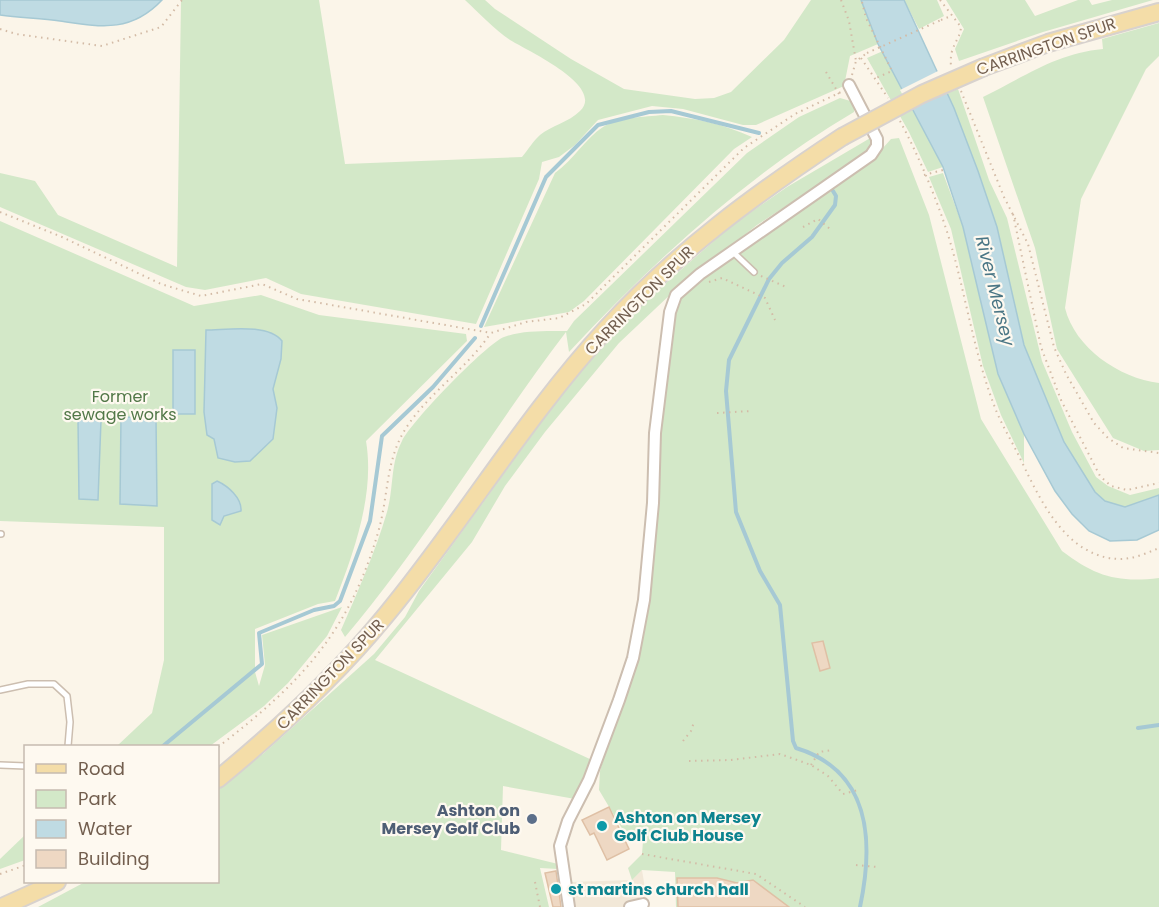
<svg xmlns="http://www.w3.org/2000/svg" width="1159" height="907" font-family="Poppins,sans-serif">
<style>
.residential{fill:#f2e8d8}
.green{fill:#d3e8c8}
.water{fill:#bfdbe3;stroke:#a6c9d4;stroke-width:1.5}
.pier{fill:#fbf5e9}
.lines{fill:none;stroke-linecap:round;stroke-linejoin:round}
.stream{stroke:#a6c9d4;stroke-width:4}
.building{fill:#eed8c3;stroke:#dfc0a5;stroke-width:1.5}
.service-casing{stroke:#ccbeb0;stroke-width:8}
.minor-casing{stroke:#ccbeb0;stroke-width:14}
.primary-casing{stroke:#d8d2ce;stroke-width:20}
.path{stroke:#d3bba6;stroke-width:2;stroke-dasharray:1.5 4.5;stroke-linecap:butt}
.service{stroke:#fff;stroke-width:5}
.minor{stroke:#fff;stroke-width:10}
.primary{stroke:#f4dda8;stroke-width:16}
.primary-bridge-casing{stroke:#d8d2ce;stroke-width:20;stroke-linecap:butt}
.path-bridge{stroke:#d3bba6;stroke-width:2;stroke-dasharray:1.5 4.5;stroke-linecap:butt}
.primary-bridge{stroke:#f4dda8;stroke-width:16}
.service-dot{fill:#5c6f8a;stroke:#fef9f0;stroke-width:2}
.culture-dot{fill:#0f9aa8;stroke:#fef9f0;stroke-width:2}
.labels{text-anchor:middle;stroke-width:4.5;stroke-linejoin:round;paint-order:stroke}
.street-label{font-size:16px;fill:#735f4f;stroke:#fef9f0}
.park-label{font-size:16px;fill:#527848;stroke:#fef9f0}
.service-label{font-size:16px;font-weight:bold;fill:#4e5e75;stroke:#fef9f0;text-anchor:end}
.culture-label{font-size:16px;font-weight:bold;fill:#0d838f;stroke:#fef9f0;text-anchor:start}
.water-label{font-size:18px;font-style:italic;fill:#4a7685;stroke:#fef9f0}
</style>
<rect width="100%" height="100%" fill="#fbf5e9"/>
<polygon class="residential" points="642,870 648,907 576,907 570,882 632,880"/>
<g class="green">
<path d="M181,0H319L345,164L522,157C528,150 533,141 540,135C551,126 569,122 580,111C606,86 526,50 510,40C494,29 479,13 465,0H485L495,9L571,59L624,89L695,99L714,98L731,92L784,40L811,0H861L878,44L850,56L844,86L756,125H743L683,109L652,106L598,120L575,145L559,157L542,162L539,179L476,324L301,294L266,278L205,290L186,287L0,207V173L35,181L58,215L177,267Z"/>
<polygon points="904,0 937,0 944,16 919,29"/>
<polygon points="946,0 1025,0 1035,16 1078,0 1089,0 1092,5 1112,0 1153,0 1043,32 959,61 955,49 964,29"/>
<path d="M1159,23V56L1146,69L1081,199L1065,308C1075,348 1119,378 1159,383V450L1144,451L1113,438L1057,349L1035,248L983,97C1024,77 1057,53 1103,49L1102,39Z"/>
<polygon points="883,51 943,167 928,172 909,132 867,58"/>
<polygon points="958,89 989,180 1007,218 1042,361 1072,432 1096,477 1108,486 1130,495 1159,488 1159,495 1125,507 1104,501 1095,492 1064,442 1024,345 997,227 947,93"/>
<path d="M840,98L854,102V112C746,176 654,261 569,352L566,332C490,432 426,541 345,637L341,630C358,591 375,553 387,512C394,488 390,464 402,441C411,422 486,344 504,337C523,330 546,331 567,331L574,321L747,153L799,117Z"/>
<path d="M663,115C695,118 723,124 752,137L734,149L584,301L569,312L484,327L555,173C573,160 586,138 603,127C619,117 644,117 663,115Z"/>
<polygon points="872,137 872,145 865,154 757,225 673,292 619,343 545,432 505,486 472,542 375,660 592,760 575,799 503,786 501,850 558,864 558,869 540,868 549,907 38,907 85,882 218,882 218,788 264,753 374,654 405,617 419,591 571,381 643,303 731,226 787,187"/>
<path d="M899,138L929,215L981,419L1062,551C1095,576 1117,583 1159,578V907H676L675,872L642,870L632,880L628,868L642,854L643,841L627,837L599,790L600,771L643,622L653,565L659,435L674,315L683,295L703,277L873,159L891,139Z"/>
<polygon points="943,173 963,227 998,374 1024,434 1024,463 1001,415 983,366 951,229 929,177"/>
<path d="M0,221L194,306L261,295L319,315L466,334L467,341L366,441C375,494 354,552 335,601L318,604L255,629V672L259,686L265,665L262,635L342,607L327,636L288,683L264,706L210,746H117L152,713L164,660V527L0,521Z"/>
<polygon points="25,835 25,860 0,869 0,859"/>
</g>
<g class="water">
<path d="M0,0H162C131,33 101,27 60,21C40,18 20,18 0,15Z"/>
<polygon points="861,0 904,0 954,108 978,171 997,227 1024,345 1064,442 1095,492 1105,501 1125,507 1159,495 1159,530 1137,540 1110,541 1089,531 1072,514 1055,491 1024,434 998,374 963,227 943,167 878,44"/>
<path d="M206,330C226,330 268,323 282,341L281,359L273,389L277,408L273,439L250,461L235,462L218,458L214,439L207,435L204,412Z"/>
<rect x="173" y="350" width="22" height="64"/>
<polygon points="121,417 156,418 157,506 120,504"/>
<polygon points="78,420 101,420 98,500 79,499"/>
<path d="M217,481C228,486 242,498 241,511L224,516L220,525L212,520V484Z"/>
</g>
<polygon class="pier" points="940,70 949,91 911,110 900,90"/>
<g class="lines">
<g class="stream">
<path d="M833,191L836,196L835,205L812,237L782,263L769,279L729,360L726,391L736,512L760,571L780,605L793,741L796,748C871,771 874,841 860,907"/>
<polyline points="481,326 546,177 598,125 649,112 671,111 759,133"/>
<polyline points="1138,728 1159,725"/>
<polyline points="163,746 262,664 259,633 314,610 334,606 340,601 370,521 382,436 433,387 475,338"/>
</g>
</g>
<g class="building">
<polygon points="823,641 830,668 820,671 812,643"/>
<polygon points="609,807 629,849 607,860 594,833 590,835 582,820"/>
<polygon points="556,871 561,907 553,907 545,873"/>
<polygon points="677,878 717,878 737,883 753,880 789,907 678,907"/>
</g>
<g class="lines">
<g class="service-casing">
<g id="service">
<polyline points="733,252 754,272"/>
<polyline points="0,534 1,534"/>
<polyline points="0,690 28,684 54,684 67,696 70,722 68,746"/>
<polyline points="0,765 26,766"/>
</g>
</g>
<g class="minor-casing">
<g id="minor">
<polyline points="569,907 560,846 568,821 589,780 619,700 633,658 644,600 653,503 655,433 670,312 676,295 700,274 871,155 877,146 877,139 849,85"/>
<polyline points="630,907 643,904"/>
</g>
</g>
<g class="primary-casing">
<g id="primary">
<polyline points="984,67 1048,43 1159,12"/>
<path d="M218,779C279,729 336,676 386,615C463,522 525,417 607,328C676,252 757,193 842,137"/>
<polyline points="2,907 57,882"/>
</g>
</g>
<g class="path">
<polyline points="841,0 849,21 856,61"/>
<path d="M940,0L961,27C960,41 949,45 951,66"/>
<polyline points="862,2 866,18 892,71 876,78"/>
<polyline points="941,20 951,16"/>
<polyline points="0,29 16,34 102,46 161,27 182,0"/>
<polyline points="861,58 888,98"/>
<polyline points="826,72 839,94"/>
<polyline points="852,75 856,61 867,53"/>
<polyline points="961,91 1004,197 1028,244 1054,347 1066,374 1094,423 1108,438 1123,448 1159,453"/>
<path d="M900,121C920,158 942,211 953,252C967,303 975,355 994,405C1000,422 1010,438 1018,454C1038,495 1064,558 1120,559C1134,559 1147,553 1159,548"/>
<polyline points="924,175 943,170"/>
<polyline points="0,212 62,237 161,284 201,296 262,284 297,299 491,333 526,322 559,318 586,304 744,148 795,114 841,92"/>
<polyline points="1013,214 1041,347 1061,400 1100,476 1111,486 1127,490 1159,483"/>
<polyline points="803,227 818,219 830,229"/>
<polyline points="761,276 786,287"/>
<polyline points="709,282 722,278 765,298 775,320"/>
<polyline points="717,413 751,411"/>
<polyline points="683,741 691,731 694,722"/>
<path d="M218,747C300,684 350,632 379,529C388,496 386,463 403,433C425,395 466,370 490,334"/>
<polyline points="689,761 731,760 780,754 811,765 828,776 843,794 858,790"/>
<polyline points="811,765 819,752 833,750"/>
<polyline points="642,854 756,874 805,907"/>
<polyline points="856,865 877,867"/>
<polyline points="0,874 26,865"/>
<polyline points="535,882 540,907"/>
</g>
<use href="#service" class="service"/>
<use href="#minor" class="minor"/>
<use href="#primary" class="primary"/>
<g class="primary-bridge-casing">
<polyline id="primary-bridge" points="842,137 922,94 984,67"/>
</g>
<polyline class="path-bridge" points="867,53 941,20"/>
<use href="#primary-bridge" class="primary-bridge"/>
</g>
<circle class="service-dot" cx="532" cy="819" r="6"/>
<g class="culture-dot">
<circle cx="602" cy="826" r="6"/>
<circle cx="556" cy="889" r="6"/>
</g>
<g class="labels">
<g class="street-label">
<text transform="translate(1046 46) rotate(-19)" y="6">CARRINGTON SPUR</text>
<text transform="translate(639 300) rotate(-45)" y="6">CARRINGTON SPUR</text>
<text transform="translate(330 674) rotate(-46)" y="6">CARRINGTON SPUR</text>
</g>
<g class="park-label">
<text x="120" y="402">Former<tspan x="120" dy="18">sewage works</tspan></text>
</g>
<g class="service-label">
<text x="520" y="816">Ashton on<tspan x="520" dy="18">Mersey Golf Club</tspan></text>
</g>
<g class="culture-label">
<text x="614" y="823">Ashton on Mersey<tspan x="614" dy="18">Golf Club House</tspan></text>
<text x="568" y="895">st martins church hall</text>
</g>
<g class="water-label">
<text transform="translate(995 291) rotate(76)" y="6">River Mersey</text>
</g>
</g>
<rect x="24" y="745" width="195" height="138" fill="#fef9f0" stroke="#c6bbb0" stroke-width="1.5"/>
<rect x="36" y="764" width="30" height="9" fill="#f4dda8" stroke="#c6bbb0" stroke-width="1.5"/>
<text x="78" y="775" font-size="18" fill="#735f4f">Road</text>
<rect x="36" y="790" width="30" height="18" fill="#d3e8c8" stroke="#c6bbb0" stroke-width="1.5"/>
<text x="78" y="805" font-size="18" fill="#735f4f">Park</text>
<rect x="36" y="820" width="30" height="18" fill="#bfdbe3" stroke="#c6bbb0" stroke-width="1.5"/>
<text x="78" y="835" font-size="18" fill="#735f4f">Water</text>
<rect x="36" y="850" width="30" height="18" fill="#eed8c3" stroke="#c6bbb0" stroke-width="1.5"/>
<text x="78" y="865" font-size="18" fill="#735f4f">Building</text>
</svg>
